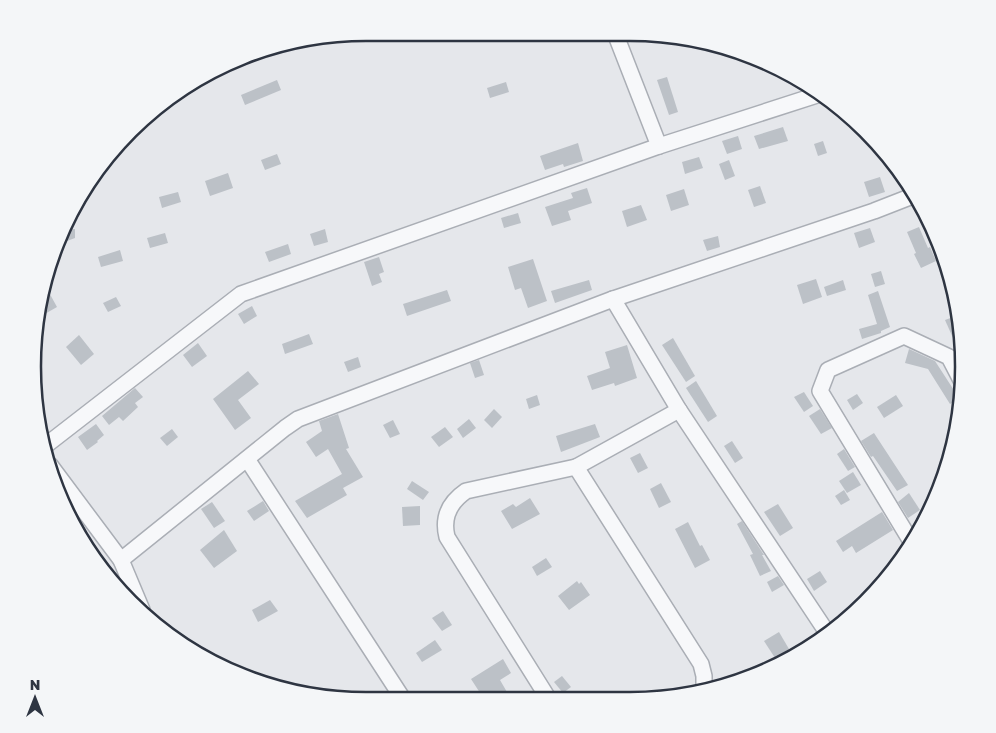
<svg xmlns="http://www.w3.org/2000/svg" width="996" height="733" font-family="'Golos Text',sans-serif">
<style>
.building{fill:#bcc1c7}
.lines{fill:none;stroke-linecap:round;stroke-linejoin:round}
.street-casing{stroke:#aaaeb5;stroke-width:18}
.street{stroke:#f7f8fa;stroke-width:15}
.rim{fill:none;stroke:#2e3542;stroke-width:2.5}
</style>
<rect width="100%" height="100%" fill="#e5e7eb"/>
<g class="building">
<polygon points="667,77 678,112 669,115 657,80"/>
<polygon points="277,80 281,90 245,105 241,95"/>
<polygon points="506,82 509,92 490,98 487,88"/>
<polygon points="783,127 788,141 759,149 754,136"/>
<polygon points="738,136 742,149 727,154 722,141"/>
<polygon points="823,141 827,153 818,156 814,144"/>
<polygon points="578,143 583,161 564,167 563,164 545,170 540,156"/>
<polygon points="277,154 281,164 265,170 261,160"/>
<polygon points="699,157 703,168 685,174 682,162"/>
<polygon points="729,160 735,176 725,180 719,164"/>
<polygon points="228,173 233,188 210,196 205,181"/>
<polygon points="880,177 885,192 869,197 864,182"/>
<polygon points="760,186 766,203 754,207 748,190"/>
<polygon points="587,188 592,203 568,211 571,220 552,226 545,207 573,198 571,193"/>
<polygon points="684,189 689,205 671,211 666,195"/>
<polygon points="178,192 181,202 162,208 159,197"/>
<polygon points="641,205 647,220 627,227 622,211"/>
<polygon points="518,213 521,223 504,228 501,218"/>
<polygon points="919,227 928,248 930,247 936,261 921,268 914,254 916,253 907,232"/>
<polygon points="870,228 875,242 859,248 854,233"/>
<polygon points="75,229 75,238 59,244 64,230"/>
<polygon points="325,229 328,242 314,246 310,234"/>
<polygon points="165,233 168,243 150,248 147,238"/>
<polygon points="718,236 720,247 707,251 703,240"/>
<polygon points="288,244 291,254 269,262 265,252"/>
<polygon points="120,250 123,261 101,267 98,257"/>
<polygon points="379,257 384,272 379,274 382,282 372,286 364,262"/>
<polygon points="533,259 547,301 528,308 521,288 515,290 508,267"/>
<polygon points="881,271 885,284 875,287 871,274"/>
<polygon points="816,279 822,297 803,304 797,285"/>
<polygon points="589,280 592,290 555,303 551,291"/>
<polygon points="843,280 846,290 827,296 824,287"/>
<polygon points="46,287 57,307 36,319 40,306"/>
<polygon points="447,290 451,301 407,316 403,304"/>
<polygon points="878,291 890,327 881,331 881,333 862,339 859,329 877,324 868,295"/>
<polygon points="116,297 121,306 108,312 103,303"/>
<polygon points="252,306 257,316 244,324 238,314"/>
<polygon points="956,316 961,334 953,338 945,320"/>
<polygon points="309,334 313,344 285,354 282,344"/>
<polygon points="79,335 94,354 81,365 66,347"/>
<polygon points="673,338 695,376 686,382 662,345"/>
<polygon points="198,343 207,356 192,367 183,355"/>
<polygon points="627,345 637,378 615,386 614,383 592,390 587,376 610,368 605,352"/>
<polygon points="909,349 935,361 959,398 950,404 928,369 905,363"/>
<polygon points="358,357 361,367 348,372 344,362"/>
<polygon points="479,360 484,375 475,378 470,363"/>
<polygon points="248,371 259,384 238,400 251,418 235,430 213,399"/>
<polygon points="696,381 717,416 708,422 686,388"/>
<polygon points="135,388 143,397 135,403 138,407 123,421 119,417 109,425 102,416"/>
<polygon points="804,392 813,406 804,412 794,397"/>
<polygon points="857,394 863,403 853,410 847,400"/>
<polygon points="537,395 540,405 529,409 526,399"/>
<polygon points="896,395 903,406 884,418 877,407"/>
<polygon points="494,409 502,417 492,428 484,420"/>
<polygon points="820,409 832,428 821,434 809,416"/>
<polygon points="338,414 349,448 346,449 363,477 343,488 347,495 307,518 295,501 342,474 328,449 316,457 306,442 322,431 319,421"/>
<polygon points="469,419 476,428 463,438 457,429"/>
<polygon points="393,420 400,434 390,438 383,425"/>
<polygon points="96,424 104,435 97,441 98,442 87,450 78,437"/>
<polygon points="595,424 600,437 561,452 556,436"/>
<polygon points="445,427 453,437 439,447 431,437"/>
<polygon points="172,429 178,437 167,446 160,438"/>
<polygon points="874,433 908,485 897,491 873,456 871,457 861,441"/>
<polygon points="732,441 743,458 735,463 724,446"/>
<polygon points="844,449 855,467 848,471 837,454"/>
<polygon points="640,453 648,468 638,473 630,458"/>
<polygon points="853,472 861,485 847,493 839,481"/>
<polygon points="412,481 429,492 423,500 407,489"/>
<polygon points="661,483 671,502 659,508 650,489"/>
<polygon points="844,490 850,500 841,505 835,496"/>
<polygon points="909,493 920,510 908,518 898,502"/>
<polygon points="530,498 540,514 512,529 501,511 513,504 516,507"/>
<polygon points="263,501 269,511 254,521 247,511"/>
<polygon points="212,502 225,521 214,528 201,509"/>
<polygon points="778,504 793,528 780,536 764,512"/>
<polygon points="420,506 420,525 403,526 402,507"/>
<polygon points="882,512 893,530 856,553 852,546 843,552 836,541"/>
<polygon points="742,521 764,555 762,555 771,571 760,576 750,555 753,554 737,524"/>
<polygon points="688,522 700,546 702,545 710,560 695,568 675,529"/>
<polygon points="224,530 237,551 214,568 200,550"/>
<polygon points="546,558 552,567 537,576 532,567"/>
<polygon points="820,571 827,582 814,591 807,579"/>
<polygon points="778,576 784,585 772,592 767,582"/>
<polygon points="577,581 579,584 581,582 590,595 569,610 558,596"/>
<polygon points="270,600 278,611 258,622 252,610"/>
<polygon points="443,611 452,625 442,631 432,618"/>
<polygon points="779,632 789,649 775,658 764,641"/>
<polygon points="435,640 442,650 422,662 416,653"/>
<polygon points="503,659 511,673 500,680 511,699 484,699 471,679"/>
<polygon points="562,676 571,687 563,693 554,682"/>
</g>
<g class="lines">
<g class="street-casing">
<g id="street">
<polyline points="615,33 659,146"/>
<polyline points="613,299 679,410 828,634"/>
<polyline points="45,446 241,294 659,146 820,94"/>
<polyline points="247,459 403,699"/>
<polyline points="50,465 121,560 142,610"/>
<polyline points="576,467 701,664 704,676 704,689"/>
<polyline points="912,543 820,391 828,370 904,336 949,357 962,382"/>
<polyline points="121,560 285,428 298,419 613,299 874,211 915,195"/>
<path d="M548,698L447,537C442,517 450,502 466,491L576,467L679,410"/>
</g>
</g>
<use href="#street" class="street"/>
</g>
<path d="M0 0H996V733H0ZM366 41H630A325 325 0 0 1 955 366V367A325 325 0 0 1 630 692H366A325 325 0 0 1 41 367V366A325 325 0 0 1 366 41Z" fill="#f4f6f8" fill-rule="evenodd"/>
<path class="rim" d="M366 41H630A325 325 0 0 1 955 366V367A325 325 0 0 1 630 692H366A325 325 0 0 1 41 367V366A325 325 0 0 1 366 41Z"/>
<g transform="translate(35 698)" stroke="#f4f6f8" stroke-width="4" paint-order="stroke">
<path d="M0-4L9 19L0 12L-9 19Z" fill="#2e3542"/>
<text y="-8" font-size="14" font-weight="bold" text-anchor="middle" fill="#2e3542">N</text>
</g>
</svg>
